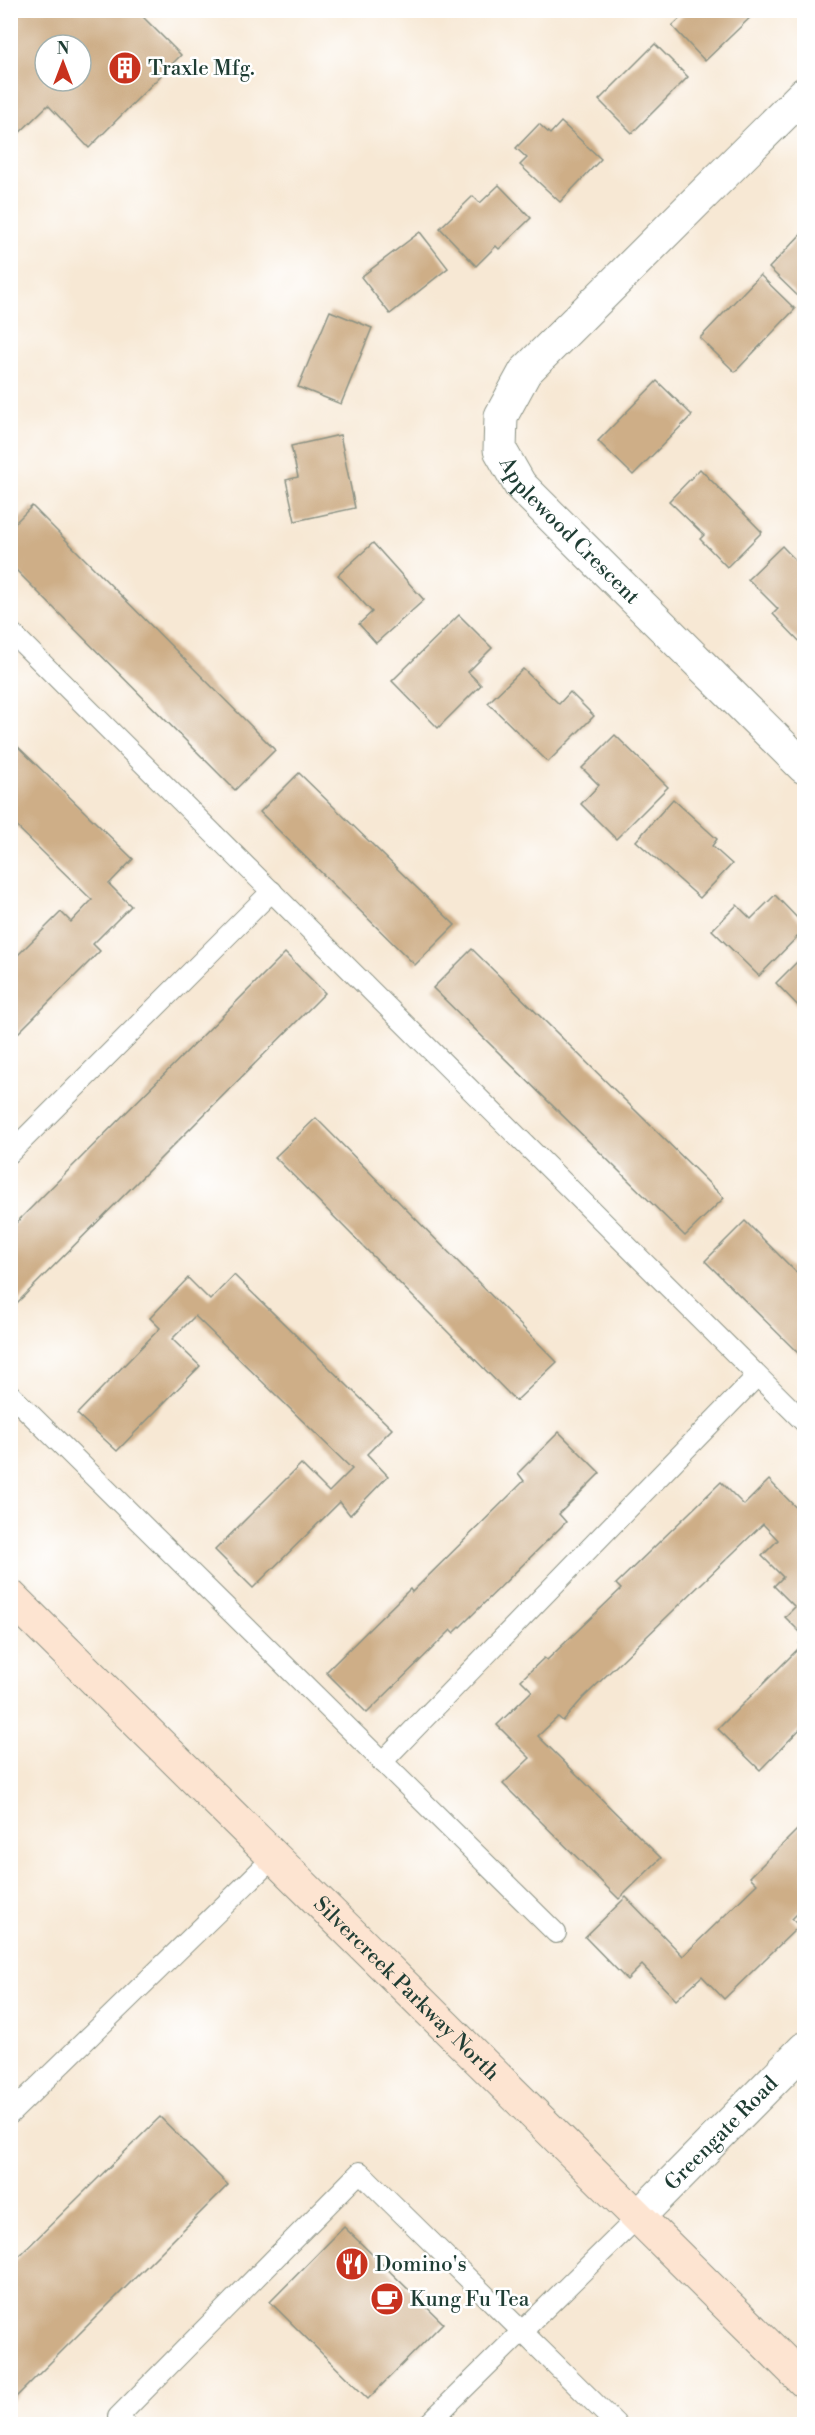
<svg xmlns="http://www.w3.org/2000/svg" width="815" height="2435" font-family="'Libre Bodoni',serif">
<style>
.building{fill:#ceae87;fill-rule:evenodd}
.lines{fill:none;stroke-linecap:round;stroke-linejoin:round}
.lane-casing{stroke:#8b9284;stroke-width:22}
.street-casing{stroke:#8b9284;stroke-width:35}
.secondary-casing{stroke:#8b9284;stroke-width:35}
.lane{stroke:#fff;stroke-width:20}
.street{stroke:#fff;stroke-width:33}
.secondary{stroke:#fde4d1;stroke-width:33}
.labels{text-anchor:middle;stroke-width:5;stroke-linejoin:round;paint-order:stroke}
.poi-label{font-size:21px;fill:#1f3d34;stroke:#fff;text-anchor:start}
.street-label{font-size:21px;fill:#1f3d34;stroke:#fff}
</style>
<rect width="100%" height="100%" fill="#fff"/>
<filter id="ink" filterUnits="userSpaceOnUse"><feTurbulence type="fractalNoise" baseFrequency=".0167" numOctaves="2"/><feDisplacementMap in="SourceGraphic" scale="12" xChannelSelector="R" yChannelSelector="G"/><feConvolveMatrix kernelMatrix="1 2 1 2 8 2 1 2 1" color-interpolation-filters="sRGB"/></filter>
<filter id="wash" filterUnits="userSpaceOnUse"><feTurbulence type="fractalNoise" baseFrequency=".008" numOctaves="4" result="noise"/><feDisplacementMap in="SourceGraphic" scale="24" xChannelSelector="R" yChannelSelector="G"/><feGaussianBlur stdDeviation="1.35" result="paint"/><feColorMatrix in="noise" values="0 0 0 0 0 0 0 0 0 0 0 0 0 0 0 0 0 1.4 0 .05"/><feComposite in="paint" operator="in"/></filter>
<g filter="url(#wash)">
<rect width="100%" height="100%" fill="#f7e8d4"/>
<g id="blocks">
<g class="building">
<path d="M10,10H143L140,14L181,55L89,148L48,105L10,142ZM45,45H81V81H45Z"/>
<polygon points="689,10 758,10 705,61 672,26"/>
<polygon points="655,44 688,77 632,133 599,100"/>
<polygon points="561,122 601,159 560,202 520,165 527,158 516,148 539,124 550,134"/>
<polygon points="499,185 531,218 499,249 496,246 476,266 440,228 473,196 480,203"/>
<polygon points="804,231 804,300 803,301 769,268"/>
<polygon points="420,232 448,268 390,314 361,277"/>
<polygon points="760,275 795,309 735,372 700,338"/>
<polygon points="330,311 372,328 341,404 298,387"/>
<polygon points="657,381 692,415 633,475 598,441"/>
<polygon points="340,435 355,508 295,521 286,480 298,477 291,446"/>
<polygon points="700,469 762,532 727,567 700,539 704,535 669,501"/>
<polygon points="32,506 275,750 235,790 10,564 10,528"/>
<polygon points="373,543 424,600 376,643 359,624 372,612 338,575"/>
<polygon points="782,546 804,569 804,646 773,614 778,609 748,579"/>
<polygon points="459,615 492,648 468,672 481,685 438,728 392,681"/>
<polygon points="523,669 559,704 570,692 594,716 548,762 488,703"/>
<polygon points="615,735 668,787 616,839 581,804 599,785 582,768"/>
<polygon points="10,739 133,859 109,884 131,906 93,944 100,951 10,1041 10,963 61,912 71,922 92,900 10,820"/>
<polygon points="299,773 455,925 415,965 260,812"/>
<polygon points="673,799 717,839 712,846 732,864 700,898 636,841"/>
<polygon points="775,895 804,925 804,930 759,976 712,930 737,905 751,919"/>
<polygon points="472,949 724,1198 685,1236 433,988"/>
<polygon points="285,953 325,993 10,1310 10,1229"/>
<polygon points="804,955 804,1012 776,983"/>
<polygon points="316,1118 557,1362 516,1401 275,1157"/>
<polygon points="745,1221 804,1280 804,1359 705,1261"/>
<polygon points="234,1275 392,1429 367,1454 388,1476 350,1515 340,1502 253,1588 215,1550 301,1464 329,1492 352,1469 195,1316 172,1339 200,1366 117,1451 77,1414 160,1328 150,1318 188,1278 210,1300"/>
<polygon points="559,1432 600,1473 559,1514 566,1522 454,1633 451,1630 367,1713 326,1672 410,1589 412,1592 524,1481 518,1473"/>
<polygon points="769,1480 804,1516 804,1636 785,1617 795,1607 774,1586 783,1577 762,1556 778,1540 763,1524 583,1698 563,1721 558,1717 538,1736 661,1858 619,1899 503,1784 530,1758 497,1725 532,1691 521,1680 544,1658 547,1660 621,1589 616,1584 721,1482 744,1505"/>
<polygon points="804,1638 804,1725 760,1770 718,1729 801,1646 799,1644"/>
<polygon points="804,1823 804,1907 792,1919 799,1926 724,1999 702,1976 676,2000 642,1965 627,1980 585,1937 626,1897 683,1956 757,1884 750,1877"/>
<polygon points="160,2117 228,2185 10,2403 10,2265"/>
<polygon points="344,2227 443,2323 368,2399 270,2302"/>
</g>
</g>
</g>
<g filter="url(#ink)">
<use href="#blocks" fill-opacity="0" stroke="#8b9284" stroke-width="1.5"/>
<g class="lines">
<g class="lane-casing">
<g id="lane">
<polyline points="10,631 804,1422"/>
<polyline points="10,1153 272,891"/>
<polyline points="10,1394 556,1933"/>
<polyline points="382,1762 757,1376"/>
<polyline points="10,2114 274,1857"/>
<polyline points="125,2424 118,2417 360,2172 616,2424"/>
<polyline points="428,2424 638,2217"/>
</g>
</g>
<g class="street-casing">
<g id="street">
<path id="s1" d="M804,94L525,372L501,416L500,450L520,485L804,767"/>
<path id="s2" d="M638,2217L804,2049"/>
</g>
</g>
<g class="secondary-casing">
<g id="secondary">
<path id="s3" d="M10,1596L804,2381"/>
</g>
</g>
<use href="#lane" class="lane"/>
<use href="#street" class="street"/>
<use href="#secondary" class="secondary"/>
</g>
</g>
<defs>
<g id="building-disc" transform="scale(1.725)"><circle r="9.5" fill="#c8321e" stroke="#fff"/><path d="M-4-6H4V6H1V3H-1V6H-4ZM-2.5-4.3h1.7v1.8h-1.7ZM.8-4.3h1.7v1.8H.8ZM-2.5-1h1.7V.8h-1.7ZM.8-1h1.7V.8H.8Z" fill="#fff"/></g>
<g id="restaurant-disc" transform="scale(1.725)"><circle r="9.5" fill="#c8321e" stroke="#fff"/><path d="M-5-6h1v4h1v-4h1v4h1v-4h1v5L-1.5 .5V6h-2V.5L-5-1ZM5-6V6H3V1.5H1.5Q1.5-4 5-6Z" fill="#fff"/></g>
<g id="cafe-disc" transform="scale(1.725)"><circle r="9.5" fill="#c8321e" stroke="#fff"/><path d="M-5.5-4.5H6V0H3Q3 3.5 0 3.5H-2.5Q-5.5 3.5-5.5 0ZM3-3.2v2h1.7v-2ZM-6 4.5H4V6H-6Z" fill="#fff"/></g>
</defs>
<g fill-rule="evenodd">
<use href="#building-disc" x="125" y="68"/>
<use href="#restaurant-disc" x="352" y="2264"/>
<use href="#cafe-disc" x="387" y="2299"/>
</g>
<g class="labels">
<g class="poi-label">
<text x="148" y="75">Traxle Mfg.</text>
<text x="375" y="2271">Domino's</text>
<text x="410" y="2306">Kung Fu Tea</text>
</g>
<g class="street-label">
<text dy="7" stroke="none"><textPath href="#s1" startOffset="585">Applewood Crescent</textPath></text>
<text dy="7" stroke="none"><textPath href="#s3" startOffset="558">Silvercreek Parkway North</textPath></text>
<text dy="7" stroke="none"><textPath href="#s2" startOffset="118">Greengate Road</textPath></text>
</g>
</g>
<rect width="815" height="2435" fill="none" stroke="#fff" stroke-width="36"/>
<g transform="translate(63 63)"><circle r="28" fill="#ffffff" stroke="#a5b1ae" stroke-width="1.5"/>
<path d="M0-4.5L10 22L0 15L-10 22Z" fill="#c8321e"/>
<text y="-9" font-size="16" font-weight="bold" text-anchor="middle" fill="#1f3d34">N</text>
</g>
</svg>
